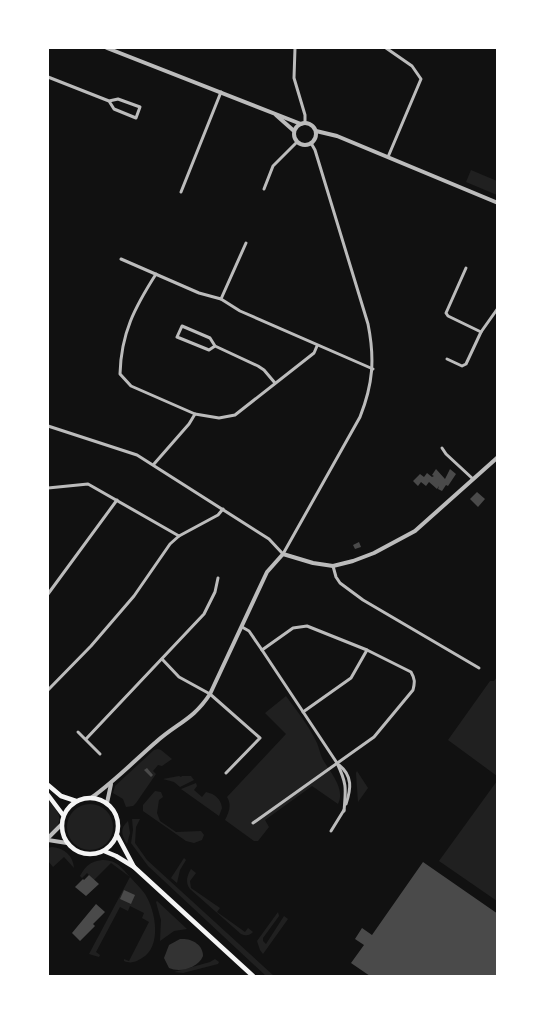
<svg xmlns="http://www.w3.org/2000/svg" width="545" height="1024" font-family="'Roboto Condensed',sans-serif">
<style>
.green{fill:#202020}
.water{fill:#333}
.building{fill:#4a4a4a}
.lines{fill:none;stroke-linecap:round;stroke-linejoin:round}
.minor{stroke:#bcbcbc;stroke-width:3}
.tertiary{stroke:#bcbcbc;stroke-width:4}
.secondary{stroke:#f5f5f5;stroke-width:4.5}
</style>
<rect width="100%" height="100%" fill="#111"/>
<g class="green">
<polygon points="471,170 497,181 497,195 466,182"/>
<polygon points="497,677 498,678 497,776 448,740 490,681 494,681"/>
<path d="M286,696C297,711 309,726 317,743C319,748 320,753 322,758C329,771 346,788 338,804L312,786L265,820L269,827L258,841H254L225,820C229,812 232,805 227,797L286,734L265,713Z"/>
<polygon points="158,749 161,750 172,759 162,766 158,765 153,771 156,774 136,803 133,806 126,807 123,799 113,793 115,786 154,750"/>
<polygon points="357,771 368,788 358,802 356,773"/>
<polygon points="179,776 181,777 182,776 191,776 194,780 180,787 174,782 163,779"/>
<polygon points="497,781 497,901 439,861"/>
<path d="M196,783L197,786L194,790L202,797L206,792C215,794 221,799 222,808L219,816L181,789Z"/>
<polygon points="155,791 161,792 163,797 159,800 157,813 160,821 176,832 201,831 204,835 202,840 194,843 186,841 143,811 143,805"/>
<path d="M48,800C61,814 65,822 48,835Z"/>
<circle cx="90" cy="827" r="23"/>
<polygon points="132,819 140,819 136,827 135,843 147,860 274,976 266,976 148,866 131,843 133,830"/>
<path d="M128,821L130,833L127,844C121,835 120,828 128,821Z"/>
<path d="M52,847C65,848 73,856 74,868L64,857L53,867L48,861V848Z"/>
<polygon points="184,858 186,860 180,870 177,883 171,878"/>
<path d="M102,860C116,859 122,868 130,877C135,883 141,888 145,894C156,911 162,947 142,958C136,962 131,964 124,961V959L129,961L149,922L142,918L144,913L130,906L128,911L120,907L96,952L100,955L99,957L89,954L130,877L111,863L94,880L87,873L82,878L80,876C86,865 90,862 102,860Z"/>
<path d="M191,869L196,873L190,881L191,888L220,908L217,912L245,932L248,928L253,932C249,936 246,936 241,934L190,889C185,882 187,876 191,869Z"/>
<polygon points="157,901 187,929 174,931 160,941 161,920 156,902"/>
<polygon points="278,912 279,916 263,938 263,941 266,944 284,916 288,919 263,954 260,950 257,941"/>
<polygon points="215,959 219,962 218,964 183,973 174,972 210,962"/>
</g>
<path class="water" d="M180,939C191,938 203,944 203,956C198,968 180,973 169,968L164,958L169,945Z"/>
<g class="building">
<polygon points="436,469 445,479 450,469 456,474 448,486 446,485 442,491 438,489 439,486 437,489 429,482 426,486 421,482 418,486 413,481 420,474 424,477 427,473 432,477 434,476 432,475"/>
<polygon points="477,492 485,499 478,507 470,499"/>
<polygon points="359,542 361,547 355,549 353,545"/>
<polygon points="147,768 153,775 151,777 144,770"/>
<polygon points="423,862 498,914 498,976 370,976 351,963 364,945 355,939 362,928 372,935"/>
<polygon points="89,875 99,884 86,896 75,887 83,879 84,880"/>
<polygon points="124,890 135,895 131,904 120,899"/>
<polygon points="96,904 105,912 93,924 95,926 80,941 72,933"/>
</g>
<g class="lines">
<g class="minor">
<polyline points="295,48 294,78 305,115 305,123"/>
<polyline points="386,48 412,66 421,79 388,157"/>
<polyline points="48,77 109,101 114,109 136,118 140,107 118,99 109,101"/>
<polyline points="264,189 273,166 297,142"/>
<polyline points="181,192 221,92"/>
<polyline points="121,259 199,293 221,299 240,311 373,369"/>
<polyline points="466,268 446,313 448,316 481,332"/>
<path d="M156,274C135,307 121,333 120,374L131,386L195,414L219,418L235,415L314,353L317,346"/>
<polyline points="221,299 246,243"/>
<polyline points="215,346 209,350 177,337 182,326 210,338 215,346 258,366 264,370 275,383"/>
<polyline points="447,359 462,366 466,364 481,332 498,308"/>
<path d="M48,426L137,455L269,539L283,554L360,417C373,384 375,359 368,324L315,150L311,143"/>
<polyline points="442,448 446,454 473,479"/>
<polyline points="154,464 189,424 195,414"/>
<polyline points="48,488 88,484 179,536"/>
<polyline points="333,566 336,577 340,583 363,600 479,668"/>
<polyline points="48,594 117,500"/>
<path d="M242,627L249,631L262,650L337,763C347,784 346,788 344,811"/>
<polyline points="162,659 179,677 210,694 260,738 226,773"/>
<polyline points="48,690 91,646 134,596 170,544 179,536 218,515 223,509"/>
<polyline points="303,712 351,678 367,650"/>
<polyline points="78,732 100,754"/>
<polyline points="86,739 204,614 215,592 218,578"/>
<path d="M339,765C353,776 351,789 346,804"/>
<path d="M253,823L374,737L413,690C415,682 415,679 411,672L367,650L307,626L293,628L262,650"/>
<polyline points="331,831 344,810"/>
</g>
<g class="tertiary">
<polyline points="107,48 301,124"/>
<polyline points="276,115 294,131"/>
<circle cx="305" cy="134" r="11"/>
<polyline points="316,131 337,136 498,203"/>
<path d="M91,798C115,781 134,761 156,742C177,723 193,720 210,694L267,572L283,554L313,563L333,566L353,561L374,553L415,531L498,457"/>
<polyline points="107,803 111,784"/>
<polyline points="48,838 61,825"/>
<polyline points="48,840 67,843"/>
</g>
<g class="secondary">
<polyline points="48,785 61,796 76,801"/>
<polyline points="48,795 63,815"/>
<circle cx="90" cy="826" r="28"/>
<polyline points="117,835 134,867"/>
<polyline points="104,851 116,856 134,867 253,976"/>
</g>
</g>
<rect width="545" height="1024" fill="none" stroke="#ffffff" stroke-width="98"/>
</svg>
